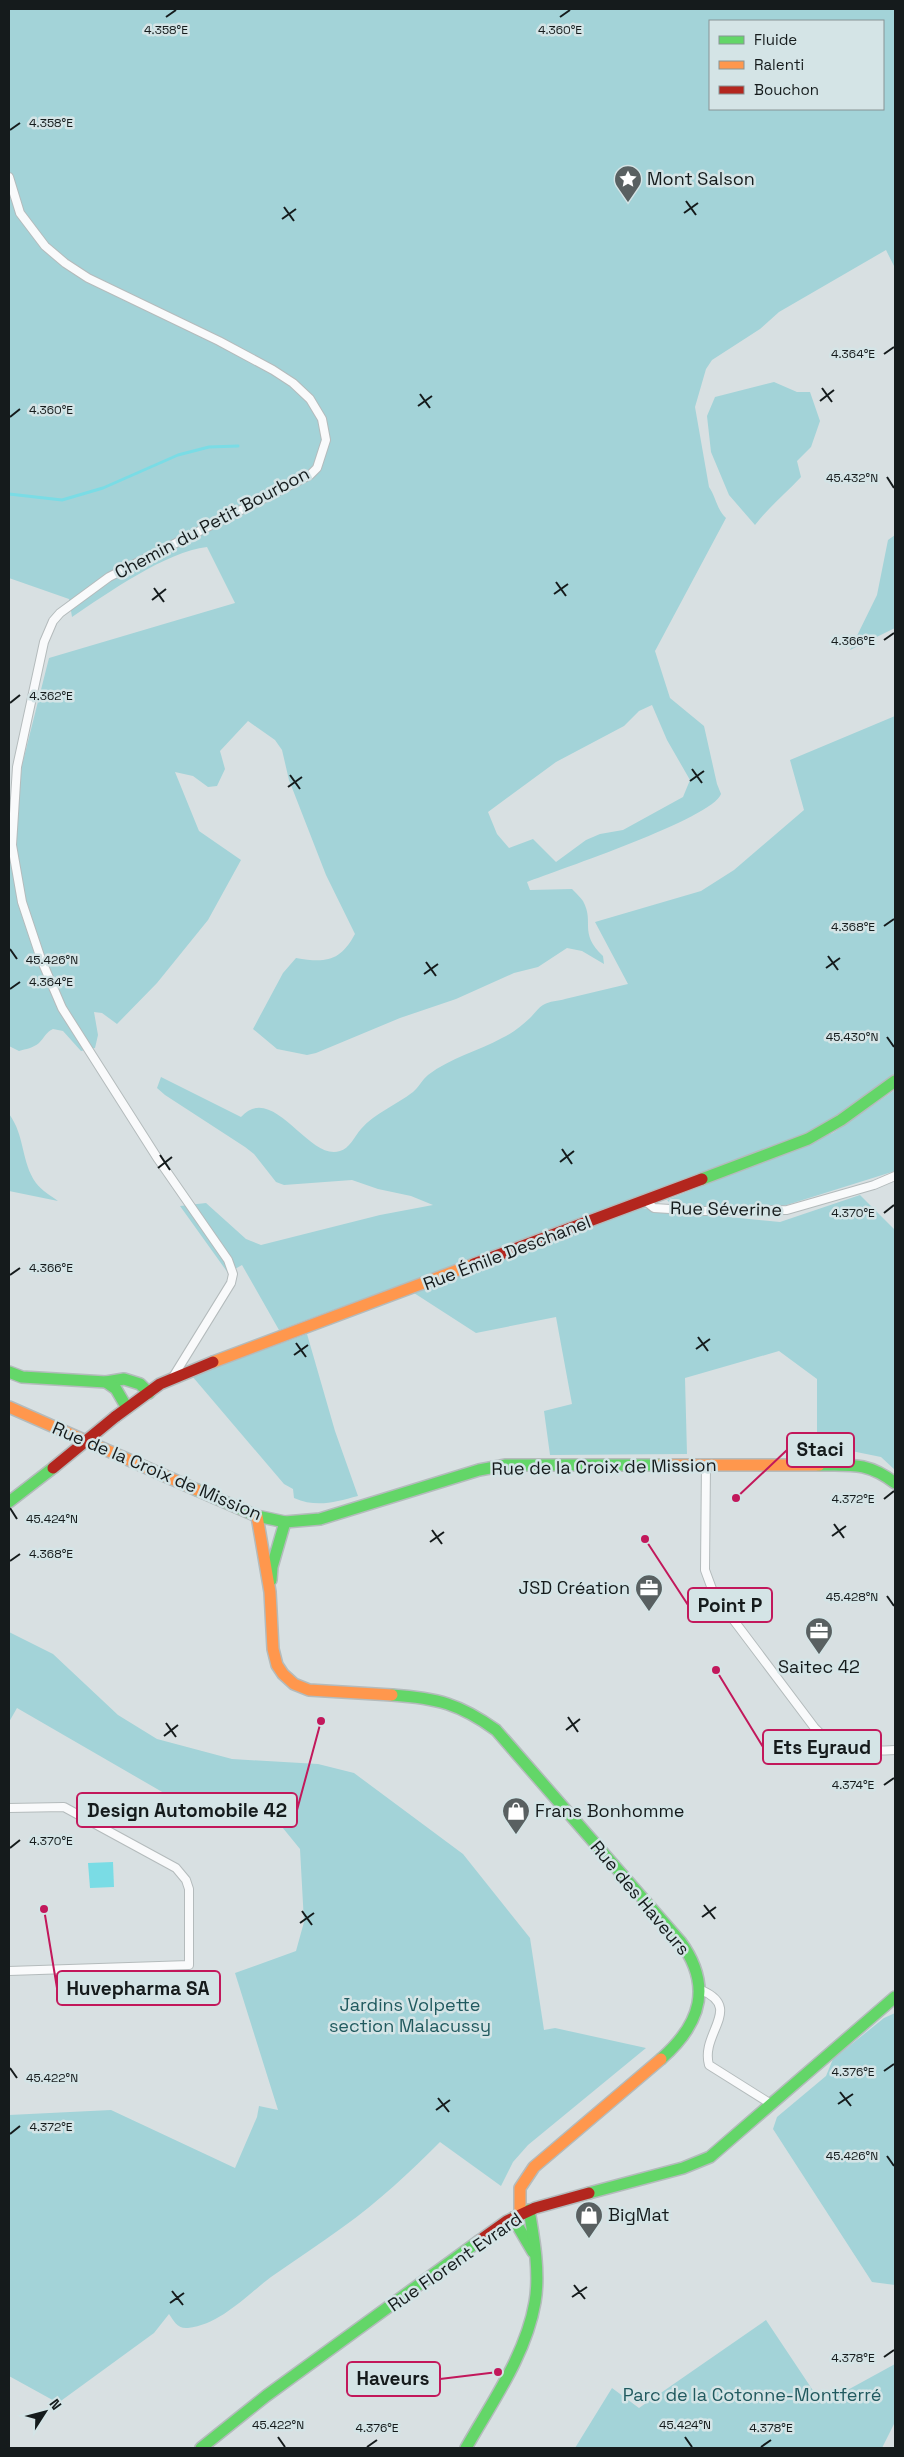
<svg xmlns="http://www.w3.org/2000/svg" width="904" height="2457" font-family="'Space Grotesk',sans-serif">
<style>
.green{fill:#a3d3d8;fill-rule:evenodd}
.water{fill:#7adce5}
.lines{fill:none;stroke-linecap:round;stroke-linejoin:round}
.stream{stroke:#7adce5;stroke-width:3}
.street-casing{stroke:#b4bbbc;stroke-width:10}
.fast-casing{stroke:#b4bbbc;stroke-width:14}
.slow-casing{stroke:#b4bbbc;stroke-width:14}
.jam-casing{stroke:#b4bbbc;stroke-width:14}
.street{stroke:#f9fafb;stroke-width:8}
.fast{stroke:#63d668;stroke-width:11}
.slow{stroke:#ff974d;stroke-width:11}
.jam{stroke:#b3261e;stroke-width:11}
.jam-bridge-casing{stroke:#b4bbbc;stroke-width:14;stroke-linecap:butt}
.jam-bridge{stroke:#b3261e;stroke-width:11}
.ticks{fill:none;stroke:#151b1c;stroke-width:2}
.labels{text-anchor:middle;stroke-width:5;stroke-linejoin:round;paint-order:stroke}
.poi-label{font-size:18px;fill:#151b1c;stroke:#d4e4e6;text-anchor:start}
.street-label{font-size:18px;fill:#151b1c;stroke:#d4e4e6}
.park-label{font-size:18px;fill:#215a5f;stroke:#d4e4e6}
.ticks-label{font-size:12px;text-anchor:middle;fill:#151b1c;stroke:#d4e4e6;stroke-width:5;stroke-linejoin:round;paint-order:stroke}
.leader{fill:none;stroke:#c2185b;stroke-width:2}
.callout-dot{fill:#c2185b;stroke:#d4e4e6;stroke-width:2}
.callout{fill:#d4e4e6;stroke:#c2185b;stroke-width:2}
.callout-label{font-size:19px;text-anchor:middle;font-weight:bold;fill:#151b1c}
</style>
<rect width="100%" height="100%" fill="#d8e0e2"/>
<g class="green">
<path d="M9,9H895V268L886,250L779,312L760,329L712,360L706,369L695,407L709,487C716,497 717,510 726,518L655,651L670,698L704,726L717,784L721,794C713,818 558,870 527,882L530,890L572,889C576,893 580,897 583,901C595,923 578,932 603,956L604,964L582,951L567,948L538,967L514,973L456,999L400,1018L316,1053L307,1055L277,1049L253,1029L283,973L296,958C325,963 340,962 355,934L326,875L289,780L282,750L275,740L248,721L220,751L225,769L217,786L208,787L193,776L175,772L199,831L241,860L208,920L157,983L117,1024L102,1013L94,1012L98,1035L95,1048L81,1051L63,1031L53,1029C46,1032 44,1038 39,1043C33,1048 26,1049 19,1051L9,1046V818L17,813L22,765L49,658L235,603L207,547C167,551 106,594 72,617L69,599L9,578ZM710,21H883V109H710ZM652,705L667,740L690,780L683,797L623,830L600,834L586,840L556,862L533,839L509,848L497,834L488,812L556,762L624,726L639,711Z"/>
<path d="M774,382L797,392H810L820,421L811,447L797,461L801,477C785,494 770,506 755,525L729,495L711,452L707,416L715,397Z"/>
<polygon points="895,535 895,628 850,650 877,595 888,540"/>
<path d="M895,716V1074C866,1099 834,1120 799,1137L279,1330L242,1265L228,1273L180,1206L206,1203L246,1239L261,1245L380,1215L433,1205L411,1196L378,1189L352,1180L284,1185L276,1182L254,1154L245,1147L165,1095L157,1088L161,1077L241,1117C273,1081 309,1162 340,1151C349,1149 355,1136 361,1129C375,1113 396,1105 413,1092C419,1087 422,1080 428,1075C450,1058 478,1051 502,1038C512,1034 522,1025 530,1018C534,1014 538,1008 543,1005C549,1001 559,1001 565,999C586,994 607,989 628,984L595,922L701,891L734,870L804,810L790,760Z"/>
<polygon points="895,1090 895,1171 777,1208 717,1208 670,1203 667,1200 833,1133"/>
<path d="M9,1114C25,1135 21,1162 36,1183C41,1190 51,1196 58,1201L9,1191Z"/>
<polygon points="860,1195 895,1230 895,1470 881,1457 817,1444 817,1379 779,1351 685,1378 687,1454 550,1455 544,1411 572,1404 556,1317 476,1333 414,1293 640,1208 780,1222"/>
<path d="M307,1334L335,1431L358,1496C335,1502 317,1508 294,1498L293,1489L284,1484L192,1376Z"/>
<path d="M9,1632L53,1654L118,1715L157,1739L232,1759L318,1764L354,1773L463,1854L530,1938L544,2030L555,2028L646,2048L528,2145L513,2162L501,2186L440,2142C410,2172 378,2202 343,2227C320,2244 295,2260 271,2277C247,2295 220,2325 188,2328C177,2329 174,2321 169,2314L154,2333L58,2403L9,2376V2115L111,2110L235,2168L257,2117L259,2106L278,2110L235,1973L296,1951L304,1922L300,1849L278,1822L164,1793L17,1708L9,1722Z"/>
<polygon points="895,2013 895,2285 872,2282 773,2129 777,2117 826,2076 833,2059 884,2018"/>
<polygon points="766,2320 822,2404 895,2364 895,2422 882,2448 575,2448 612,2388 639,2408"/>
</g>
<polygon class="water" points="113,1862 114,1887 90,1888 88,1863"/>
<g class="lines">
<polyline class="stream" points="9,494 62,500 103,488 178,455 209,447 238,446"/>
<g class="street-casing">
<g id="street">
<polyline points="9,177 20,213 45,246 65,263 88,278 219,341 273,370 293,383 310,399 322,419 326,440 317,468 310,475 109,577 60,613 53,621 44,642 17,767 12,845 22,902 41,959 62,1008 158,1159 228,1260 233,1274 231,1283 173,1377"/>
<polyline points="644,1200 654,1208 702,1211 787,1210 874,1185 895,1176"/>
<path d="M706,1464L705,1570L712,1589L723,1606L814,1727C819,1732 824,1738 829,1741C848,1752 874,1751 895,1750"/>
<polyline points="9,1808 64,1807 176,1868 186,1880 189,1889 189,1965 9,1971"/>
<path d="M701,1990C744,2008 700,2033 709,2065L771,2104"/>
</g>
</g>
<g class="fast-casing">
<g id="fast">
<polyline points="702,1179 808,1139 841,1120 895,1081"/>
<polyline points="9,1372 22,1377 106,1382 124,1379 140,1384 149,1393"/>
<polyline points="106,1382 116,1389 127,1408"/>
<path d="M819,1465C851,1465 868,1462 895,1483"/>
<polyline points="197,1490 257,1516 285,1522 320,1519 479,1470 506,1465 660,1465"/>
<polyline points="9,1502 53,1468"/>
<polyline points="271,1580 272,1567 285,1522"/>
<path d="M392,1695C437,1698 460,1704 496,1730L680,1941C713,1986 701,2024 661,2059"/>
<polyline points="589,2193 683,2168 710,2157 895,1997"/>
<polyline points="513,2218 533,2252"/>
<polyline points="201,2448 266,2396 479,2241"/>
<path d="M466,2448C492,2402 526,2355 535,2302C540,2273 534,2239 529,2210"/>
</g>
</g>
<g class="slow-casing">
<g id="slow">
<polyline points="213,1362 474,1264"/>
<polyline points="9,1407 197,1490"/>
<polyline points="660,1465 819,1465"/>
<polyline points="257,1516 270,1592 273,1649 277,1665 283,1674 294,1684 309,1690 392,1695"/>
<polyline points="520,2214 520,2188 534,2167 661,2059"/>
</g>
</g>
<g class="jam-casing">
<g id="jam">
<polyline points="474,1264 702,1179"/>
<polyline points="115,1417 160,1384 213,1362"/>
<polyline points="479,2241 507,2221 535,2208 589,2193"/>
</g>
</g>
<use href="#street" class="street"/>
<use href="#fast" class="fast"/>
<use href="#slow" class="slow"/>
<use href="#jam" class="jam"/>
<g class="jam-bridge-casing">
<polyline id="jam-bridge" points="53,1468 115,1417"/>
</g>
<use href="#jam-bridge" class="jam-bridge"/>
</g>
<path class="ticks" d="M166,17L176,10M560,17L570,10M10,130L20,123M686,201L696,215M284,207L294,221M684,213L698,203M282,219L296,209M884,354L894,347M822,388L832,402M420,394L430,408M820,401L834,390M418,406L432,396M10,417L20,409M887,477L894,488M556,582L566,596M154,588L164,602M554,594L568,584M152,600L166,589M884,640L894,633M10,703L20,695M692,769L702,783M290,775L300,789M690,781L704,771M288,787L302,777M884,926L894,919M10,949L17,959M828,956L838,970M426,962L436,976M826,968L840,958M424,974L438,964M10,989L20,982M887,1037L894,1047M562,1149L572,1164M160,1155L170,1170M560,1162L574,1151M158,1168L172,1157M884,1213L894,1205M10,1275L20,1268M698,1337L708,1351M296,1343L306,1357M696,1349L710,1339M294,1355L308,1345M884,1499L894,1491M10,1508L17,1519M834,1524L844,1538M432,1530L442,1544M832,1536L846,1526M430,1542L444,1532M10,1561L20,1554M887,1596L894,1606M568,1717L578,1732M166,1723L176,1737M566,1730L580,1719M164,1736L178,1725M884,1785L894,1778M10,1848L20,1840M704,1905L715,1919M302,1911L312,1925M702,1917L716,1907M300,1923L314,1913M10,2068L17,2078M884,2071L894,2064M840,2092L851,2106M438,2098L449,2112M838,2104L853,2094M436,2110L450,2100M10,2134L20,2126M887,2156L894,2166M574,2285L585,2299M172,2291L183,2305M572,2297L587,2287M170,2303L184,2293M884,2357L894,2350M278,2437L285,2447M685,2437L692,2447M367,2447L377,2440M761,2447L771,2440"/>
<defs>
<g id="sight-pin" transform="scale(1.4375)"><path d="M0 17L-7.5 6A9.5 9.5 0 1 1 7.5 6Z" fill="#596061" stroke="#d4e4e6"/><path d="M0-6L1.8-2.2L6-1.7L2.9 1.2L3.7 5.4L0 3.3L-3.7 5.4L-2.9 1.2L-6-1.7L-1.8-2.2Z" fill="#fff"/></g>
<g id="office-pin" transform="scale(1.4375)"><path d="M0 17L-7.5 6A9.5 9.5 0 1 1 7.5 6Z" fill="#596061" stroke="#d4e4e6"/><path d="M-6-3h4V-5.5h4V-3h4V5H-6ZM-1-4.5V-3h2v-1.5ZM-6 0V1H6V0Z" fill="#fff"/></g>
<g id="shop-pin" transform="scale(1.4375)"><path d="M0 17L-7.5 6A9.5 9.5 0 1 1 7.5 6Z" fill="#596061" stroke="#d4e4e6"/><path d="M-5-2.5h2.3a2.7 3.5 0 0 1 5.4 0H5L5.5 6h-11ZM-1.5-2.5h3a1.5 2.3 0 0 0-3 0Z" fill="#fff"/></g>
</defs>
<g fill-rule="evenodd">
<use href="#sight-pin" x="628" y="179"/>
<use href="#office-pin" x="649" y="1588"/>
<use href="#office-pin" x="819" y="1631"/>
<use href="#shop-pin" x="516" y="1811"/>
<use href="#shop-pin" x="589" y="2215"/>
</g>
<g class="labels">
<g class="poi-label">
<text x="647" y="185">Mont Salson</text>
<text x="630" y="1594" text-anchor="end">JSD Création</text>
<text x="819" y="1673" text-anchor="middle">Saitec 42</text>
<text x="535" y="1817">Frans Bonhomme</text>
<text x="608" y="2221">BigMat</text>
</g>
<g class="street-label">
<text transform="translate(212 523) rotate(-28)" y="6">Chemin du Petit Bourbon</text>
<text transform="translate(726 1209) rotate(1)" y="6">Rue Séverine</text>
<text transform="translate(507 1253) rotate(-21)" y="6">Rue Émile Deschanel</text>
<text transform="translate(604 1467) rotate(-1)" y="6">Rue de la Croix de Mission</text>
<text transform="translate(157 1471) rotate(23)" y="6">Rue de la Croix de Mission</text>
<text transform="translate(640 1898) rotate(50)" y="6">Rue des Haveurs</text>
<text transform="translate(455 2262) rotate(-35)" y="6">Rue Florent Evrard</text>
</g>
<g class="park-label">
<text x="410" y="2011">Jardins Volpette<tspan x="410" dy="21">section Malacussy</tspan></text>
<text x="752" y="2401">Parc de la Cotonne-Montferré</text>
</g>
</g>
<g class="ticks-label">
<text x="166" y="34">4.358°E</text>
<text x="560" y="34">4.360°E</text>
<text x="51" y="127">4.358°E</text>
<text x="853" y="358">4.364°E</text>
<text x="51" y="414">4.360°E</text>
<text x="852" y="482">45.432°N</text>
<text x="853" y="645">4.366°E</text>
<text x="51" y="700">4.362°E</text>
<text x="853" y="931">4.368°E</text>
<text x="52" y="964">45.426°N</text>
<text x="51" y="986">4.364°E</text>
<text x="852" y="1041">45.430°N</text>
<text x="853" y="1217">4.370°E</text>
<text x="51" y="1272">4.366°E</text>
<text x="853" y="1503">4.372°E</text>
<text x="52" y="1523">45.424°N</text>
<text x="51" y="1558">4.368°E</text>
<text x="852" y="1601">45.428°N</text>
<text x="853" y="1789">4.374°E</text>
<text x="51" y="1845">4.370°E</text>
<text x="853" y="2076">4.376°E</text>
<text x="52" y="2082">45.422°N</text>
<text x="51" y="2131">4.372°E</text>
<text x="852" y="2160">45.426°N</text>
<text x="853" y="2362">4.378°E</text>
<text x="278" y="2429">45.422°N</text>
<text x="685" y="2429">45.424°N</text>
<text x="377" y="2432">4.376°E</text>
<text x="771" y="2432">4.378°E</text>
</g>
<path class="leader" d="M736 1498L787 1450M645 1539L688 1605M716 1670L763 1747M321 1721L297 1810M44 1909L57 1988M498 2372L440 2379"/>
<g class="callout-dot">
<circle cx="736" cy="1498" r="5"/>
<circle cx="645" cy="1539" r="5"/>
<circle cx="716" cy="1670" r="5"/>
<circle cx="321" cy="1721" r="5"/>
<circle cx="44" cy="1909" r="5"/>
<circle cx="498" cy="2372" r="5"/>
</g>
<g class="callout">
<rect x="787" y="1433" width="67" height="34" rx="5"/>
<rect x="688" y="1588" width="84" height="34" rx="5"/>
<rect x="763" y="1730" width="118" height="34" rx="5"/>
<rect x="77" y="1793" width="220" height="34" rx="5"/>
<rect x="57" y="1971" width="163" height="34" rx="5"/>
<rect x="347" y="2362" width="93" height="34" rx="5"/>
</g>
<g class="callout-label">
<text x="820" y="1456">Staci</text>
<text x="730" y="1612">Point P</text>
<text x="822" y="1754">Ets Eyraud</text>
<text x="187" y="1817">Design Automobile 42</text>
<text x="138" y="1995">Huvepharma SA</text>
<text x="393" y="2385">Haveurs</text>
</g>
<rect width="904" height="2457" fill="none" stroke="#151b1c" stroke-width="20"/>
<rect x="709" y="20" width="175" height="90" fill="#d4e4e6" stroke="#889495"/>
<rect x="719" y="36" width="25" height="8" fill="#63d668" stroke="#889495"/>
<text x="754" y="45" font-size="15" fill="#151b1c">Fluide</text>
<rect x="719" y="61" width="25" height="8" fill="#ff974d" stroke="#889495"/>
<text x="754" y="70" font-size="15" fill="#151b1c">Ralenti</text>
<rect x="719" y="86" width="25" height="8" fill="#b3261e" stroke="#889495"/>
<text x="754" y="95" font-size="15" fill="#151b1c">Bouchon</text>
<g transform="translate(45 2412) rotate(54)" stroke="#d4e4e6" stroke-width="4" paint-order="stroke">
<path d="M0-4L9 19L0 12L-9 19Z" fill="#151b1c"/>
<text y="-8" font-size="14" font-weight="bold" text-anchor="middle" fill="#151b1c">N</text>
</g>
</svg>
